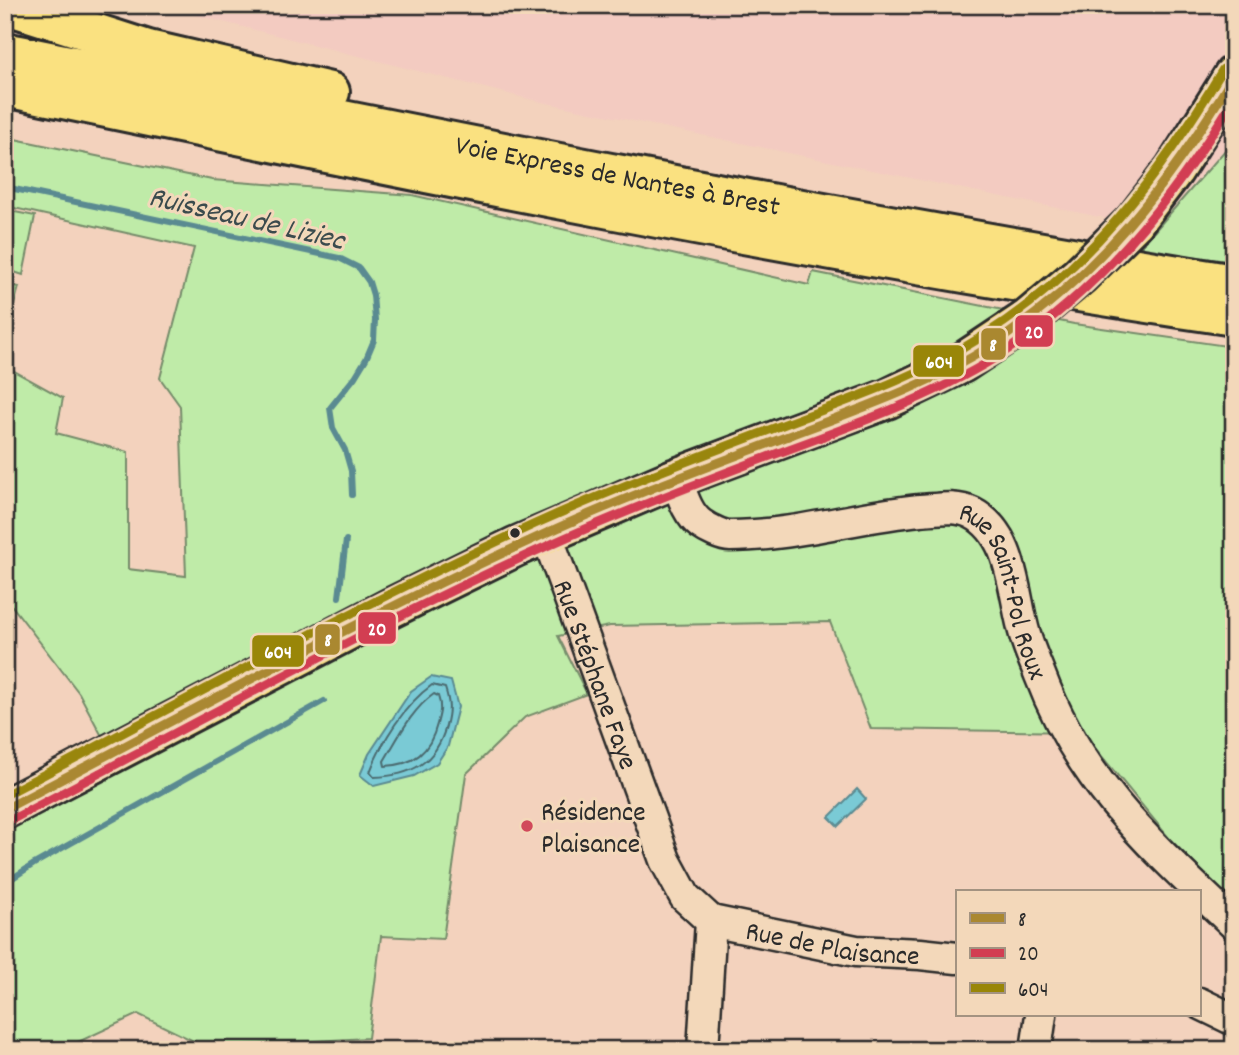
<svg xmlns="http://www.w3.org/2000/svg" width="1239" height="1055" font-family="Dekko,sans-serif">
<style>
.built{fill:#f3cbc1}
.green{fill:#bfeba8;stroke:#758b6a;stroke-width:2}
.water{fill:#7acad5;stroke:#5a8a91;stroke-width:2}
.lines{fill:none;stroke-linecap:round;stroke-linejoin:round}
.shore{stroke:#4b6b6f;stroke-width:2}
.stream{stroke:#5a8a91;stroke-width:6}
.minor-casing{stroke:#2b2b2b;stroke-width:35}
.major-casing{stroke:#2b2b2b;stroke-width:44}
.highway-casing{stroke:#2b2b2b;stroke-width:44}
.minor{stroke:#f3d8ba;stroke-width:30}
.major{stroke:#fae180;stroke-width:38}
.highway{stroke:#fae180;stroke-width:38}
.major-bridge-casing{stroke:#2b2b2b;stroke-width:44;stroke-linecap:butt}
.major-bridge{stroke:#fae180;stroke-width:38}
.bus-1-casing{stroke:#f3d8ba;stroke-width:14}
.bus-2-casing{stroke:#f3d8ba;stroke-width:14}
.bus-3-casing{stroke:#f3d8ba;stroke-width:14}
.bus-1{stroke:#aa8830;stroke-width:9}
.bus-2{stroke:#d23e52;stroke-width:9}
.bus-3{stroke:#998608;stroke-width:9}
.bus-dot{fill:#2b2b2b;stroke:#f3d8ba;stroke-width:2.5}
.poi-dot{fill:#d1495b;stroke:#f3d8ba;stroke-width:2.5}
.labels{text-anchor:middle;stroke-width:6;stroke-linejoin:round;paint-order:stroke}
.street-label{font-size:28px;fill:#2b2b2b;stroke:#f3d8ba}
.poi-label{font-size:28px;fill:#2b2b2b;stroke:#f3d8ba;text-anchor:start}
.water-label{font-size:30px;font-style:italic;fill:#3b4b4d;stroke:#f3d8ba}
.line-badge{stroke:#f3d8ba;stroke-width:2.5}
.badge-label{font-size:19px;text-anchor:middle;font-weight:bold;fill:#fff}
</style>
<rect width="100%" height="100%" fill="#f3d2bd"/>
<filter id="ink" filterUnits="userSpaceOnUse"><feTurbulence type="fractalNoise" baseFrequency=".0143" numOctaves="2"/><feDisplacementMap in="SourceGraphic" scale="14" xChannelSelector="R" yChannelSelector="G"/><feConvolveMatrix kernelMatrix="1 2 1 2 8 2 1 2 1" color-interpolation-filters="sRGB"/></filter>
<g filter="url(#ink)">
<polygon class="built" points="156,5 1234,5 1234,140 1139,249 1090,239 1105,218 537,101"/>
<g class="green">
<polygon points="5,137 212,180 412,195 809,285 813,272 1074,324 1234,347 1234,904 1169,838 1082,732 871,729 830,622 610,626 558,636 587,694 525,717 466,774 443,939 381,936 368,1038 206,1047 138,1014 61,1050 5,1050 5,831 120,770 79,693 12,606 5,609 5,366 63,398 56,433 128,452 128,569 186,576 180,406 160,378 194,248 5,206"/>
<polygon points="1234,140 1234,262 1139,249"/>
<polygon points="5,210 35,216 23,275 5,269"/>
<polygon points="5,284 19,287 5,336"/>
</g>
<g class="water">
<polygon points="431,677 451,681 458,707 448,746 437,763 414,776 374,786 360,775 369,754 411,691"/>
<polygon points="857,789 866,799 838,826 829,817"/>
</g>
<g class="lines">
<g class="shore">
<path d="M432,685L445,688C450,703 450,711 446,726C436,763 411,776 374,777L370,772C382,741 405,704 432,685Z"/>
<path d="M434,694L438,696C442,707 440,713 437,724C430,752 414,765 385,766L384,761C398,738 412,709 434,694Z"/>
</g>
<g class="stream">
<polyline points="5,187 339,258 359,268 369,282 373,295 375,320 374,340 366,359 355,377 330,408 333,428 345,450 351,471 352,495"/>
<polyline points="339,597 346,540"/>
<polyline points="5,883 34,864 324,701"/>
</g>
<g class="minor-casing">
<g id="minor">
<path id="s1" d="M676,478C682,494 687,514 701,524C708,529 722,536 730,536C794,536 857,516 920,510C937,509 956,505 972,513C1014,534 1013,596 1025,635C1029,649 1035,662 1040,675C1081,784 1152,846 1234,924"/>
<path id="s2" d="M546,533L665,860L685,897L711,921L703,1050"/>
<path id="s3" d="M711,921L856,951L920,954L957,958"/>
<polyline points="1199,1003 1234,1020"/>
<polyline points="1036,1050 1041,1015"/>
</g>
</g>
<g class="major-casing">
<g id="major">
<polyline points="1134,222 1174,170 1234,75"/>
<polyline points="5,809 391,608 515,547 676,478 887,399 962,363 1028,319"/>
</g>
</g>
<g class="highway-casing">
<g id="highway">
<polyline points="7,5 148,50 330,92"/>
<path id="s4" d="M5,52C414,135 822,218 1234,284"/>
<path d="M5,87C413,172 822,255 1234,316"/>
</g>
</g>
<use href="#minor" class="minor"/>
<use href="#major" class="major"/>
<use href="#highway" class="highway"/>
<g class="major-bridge-casing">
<polyline id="major-bridge" points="1028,319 1079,276 1134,222"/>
</g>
<use href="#major-bridge" class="major-bridge"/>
<g class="bus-1-casing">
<path id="bus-1" d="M5,809C183,716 358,619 540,536C622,498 707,467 791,435C860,409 930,385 992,345C1098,276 1170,183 1234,75"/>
</g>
<g class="bus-2-casing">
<path id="bus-2" d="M11,820C188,727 364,629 547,546C626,510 708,479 789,449C860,423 931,397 995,358C1097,294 1172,201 1234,99"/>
</g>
<g class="bus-3-casing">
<path id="bus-3" d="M5,795C181,703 355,607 535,524C617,487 701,456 785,424C852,399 922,375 983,336C1088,270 1161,174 1223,69"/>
</g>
<use href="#bus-1" class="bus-1"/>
<use href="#bus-2" class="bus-2"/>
<use href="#bus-3" class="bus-3"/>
</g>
</g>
<circle class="bus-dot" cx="515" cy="533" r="6"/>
<circle class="poi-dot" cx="527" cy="826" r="7"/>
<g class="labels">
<g class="street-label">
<text dy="10" stroke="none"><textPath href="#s4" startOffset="625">Voie Express de Nantes à Brest</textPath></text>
<text dy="10" stroke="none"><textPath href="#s1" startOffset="415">Rue Saint-Pol Roux</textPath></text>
<text dy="10" stroke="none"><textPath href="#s2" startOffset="150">Rue Stéphane Faye</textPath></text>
<text dy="10" stroke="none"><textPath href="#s3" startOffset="124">Rue de Plaisance</textPath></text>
</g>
<g class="poi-label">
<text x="541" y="820">Résidence<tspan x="541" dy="32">Plaisance</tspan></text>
</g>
<g class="water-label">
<text transform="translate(247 217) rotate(13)" y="10">Ruisseau de Liziec</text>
</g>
</g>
<g class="line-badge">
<rect x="1014" y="314" width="40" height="34" rx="7" fill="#d23e52"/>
<rect x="980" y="327" width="27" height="34" rx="7" fill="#aa8830"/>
<rect x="912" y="344" width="53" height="34" rx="7" fill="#998608"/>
<rect x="357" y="611" width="40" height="34" rx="7" fill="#d23e52"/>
<rect x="314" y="623" width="27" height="33" rx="7" fill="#aa8830"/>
<rect x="251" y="634" width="54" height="34" rx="7" fill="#998608"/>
</g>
<g class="badge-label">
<text x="1034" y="338">20</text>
<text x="993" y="351">8</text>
<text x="939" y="368">604</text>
<text x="377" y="635">20</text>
<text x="328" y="646">8</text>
<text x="278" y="658">604</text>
</g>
<rect width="1239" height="1055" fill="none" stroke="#f3d8ba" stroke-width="28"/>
<rect x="14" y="14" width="1211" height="1027" fill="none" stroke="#2b2b2b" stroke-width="2.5" filter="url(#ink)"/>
<rect x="956" y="890" width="245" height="126" fill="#f3d8ba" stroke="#a39381" stroke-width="2"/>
<rect x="970" y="913" width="35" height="10" fill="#aa8830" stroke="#a39381" stroke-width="2"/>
<text x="1018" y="926" font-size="21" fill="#2b2b2b">8</text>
<rect x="970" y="948" width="35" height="10" fill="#d23e52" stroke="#a39381" stroke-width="2"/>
<text x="1018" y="960" font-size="21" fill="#2b2b2b">20</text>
<rect x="970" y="983" width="35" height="10" fill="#998608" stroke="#a39381" stroke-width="2"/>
<text x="1018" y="996" font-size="21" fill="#2b2b2b">604</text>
</svg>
